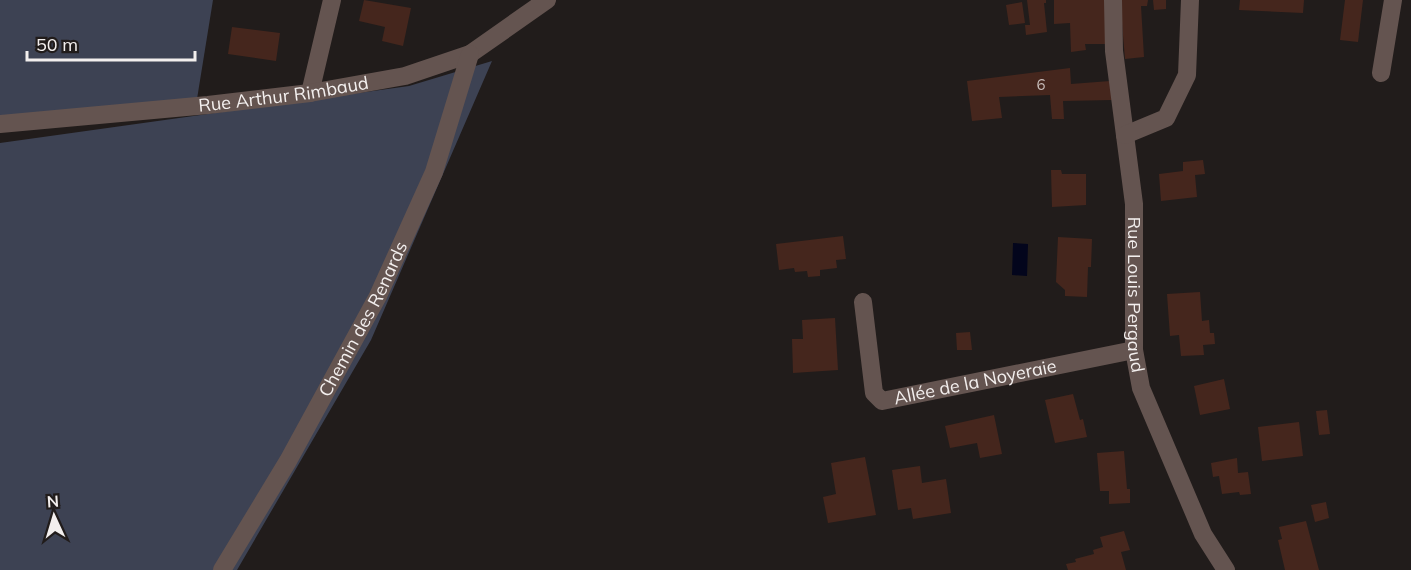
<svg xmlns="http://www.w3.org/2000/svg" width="1411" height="570" font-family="Mulish,sans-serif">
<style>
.green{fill:#3d4253}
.water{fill:#03051c}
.building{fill:#45261d}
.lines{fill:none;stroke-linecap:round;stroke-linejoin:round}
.minor{stroke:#645450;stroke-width:18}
.labels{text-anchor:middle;stroke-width:4.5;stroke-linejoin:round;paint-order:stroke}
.number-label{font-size:15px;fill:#c8bdba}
.street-label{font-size:18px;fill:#f3efee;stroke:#211c1b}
</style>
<rect width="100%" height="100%" fill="#211c1b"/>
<g class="green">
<polygon points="0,0 213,0 197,99 0,119"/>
<polygon points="492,61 371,340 237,570 0,570 0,143 409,86"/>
</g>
<polygon class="water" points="1013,243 1028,244 1027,276 1012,275"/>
<g class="building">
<polygon points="364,0 411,8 403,46 382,41 385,27 359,21"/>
<polygon points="1027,0 1046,0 1046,3 1044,3 1047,32 1026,35 1025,25 1030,25"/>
<polygon points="1054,0 1105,0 1106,44 1085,44 1086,50 1071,52 1070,23 1054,24"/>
<polygon points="1120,0 1148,0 1147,6 1141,6 1144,57 1125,59"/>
<polygon points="1153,0 1166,0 1166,9 1154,10"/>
<polygon points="1240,0 1304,0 1303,13 1239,10"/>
<polygon points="1345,0 1363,0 1358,42 1340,40"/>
<polygon points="1022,2 1025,23 1009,25 1006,5"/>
<polygon points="232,27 280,33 276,61 228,54"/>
<polygon points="1070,68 1071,84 1110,81 1112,100 1063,101 1064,119 1052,119 1050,95 999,97 1002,118 972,121 967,81"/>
<polygon points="1203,160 1205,174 1195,175 1197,197 1161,201 1159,174 1183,171 1183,162"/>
<polygon points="1051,170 1061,170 1062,174 1086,174 1086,205 1052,207"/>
<polygon points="843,236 846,259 836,260 837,268 820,270 820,276 808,277 807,271 795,272 794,268 779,270 776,244"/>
<polygon points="1058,237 1092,239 1091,267 1088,267 1087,297 1065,296 1065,290 1056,282"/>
<polygon points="1200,292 1202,321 1209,320 1210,333 1214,333 1215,344 1203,345 1204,355 1181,356 1179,335 1170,336 1167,294"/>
<polygon points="835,318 838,370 793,373 792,339 803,339 802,320"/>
<polygon points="970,332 972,350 957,350 956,333"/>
<polygon points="1224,379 1230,409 1200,415 1194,386"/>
<polygon points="1073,394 1080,420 1083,419 1087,437 1055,443 1045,400"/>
<polygon points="1327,410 1330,434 1319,435 1316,411"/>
<polygon points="994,415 1002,454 980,458 977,443 950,448 945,426"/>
<polygon points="1299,422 1303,456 1262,461 1258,427"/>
<polygon points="1124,451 1127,489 1130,489 1130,503 1109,504 1109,491 1100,491 1097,453"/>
<polygon points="865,457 876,515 828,523 823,497 836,494 831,463"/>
<polygon points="1237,458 1238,473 1248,472 1251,494 1240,495 1239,492 1222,494 1219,476 1213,477 1211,463"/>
<polygon points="920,466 922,483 946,479 951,513 913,519 911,508 898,510 892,470"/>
<polygon points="1326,502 1329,518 1315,522 1311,505"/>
<polygon points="1306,521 1319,570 1285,570 1278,540 1282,539 1279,527"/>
<polygon points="1124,531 1130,550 1121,552 1126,570 1068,570 1066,564 1076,562 1075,559 1094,554 1093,550 1103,547 1100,537"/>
</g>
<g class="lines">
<g class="minor">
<path id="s1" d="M1113,0L1114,51L1134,204V350L1141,388L1203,534L1226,570"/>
<polyline points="1381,73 1393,0"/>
<polyline points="310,93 332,0"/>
<path id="s2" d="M0,124L208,105L310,93L405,76L470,54L547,0"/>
<polyline points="1125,135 1166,118 1187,75 1190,0"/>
<path id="s3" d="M863,302L874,393L882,401L1134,350"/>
<path id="s4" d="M222,570L288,461L378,296L434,172L470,54"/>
</g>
</g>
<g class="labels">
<g class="number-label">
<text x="1041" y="90">6</text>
</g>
<g class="street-label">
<text dy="6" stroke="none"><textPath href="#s2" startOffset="285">Rue Arthur Rimbaud</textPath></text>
<text dy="6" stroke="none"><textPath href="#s1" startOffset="296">Rue Louis Pergaud</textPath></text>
<text dy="6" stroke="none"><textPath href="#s4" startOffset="288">Chemin des Renards</textPath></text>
<text dy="6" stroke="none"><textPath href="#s3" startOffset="198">Allée de la Noyeraie</textPath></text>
</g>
</g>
<g transform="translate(54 516) rotate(356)" stroke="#211c1b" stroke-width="4.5" paint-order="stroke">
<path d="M0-4.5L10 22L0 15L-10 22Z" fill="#f3efee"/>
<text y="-9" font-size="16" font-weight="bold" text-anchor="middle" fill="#f3efee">N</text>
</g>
<path d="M27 51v9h168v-9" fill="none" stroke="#f3efee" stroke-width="3"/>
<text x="36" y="51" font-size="18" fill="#f3efee" stroke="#211c1b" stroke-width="4.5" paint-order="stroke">50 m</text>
</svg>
